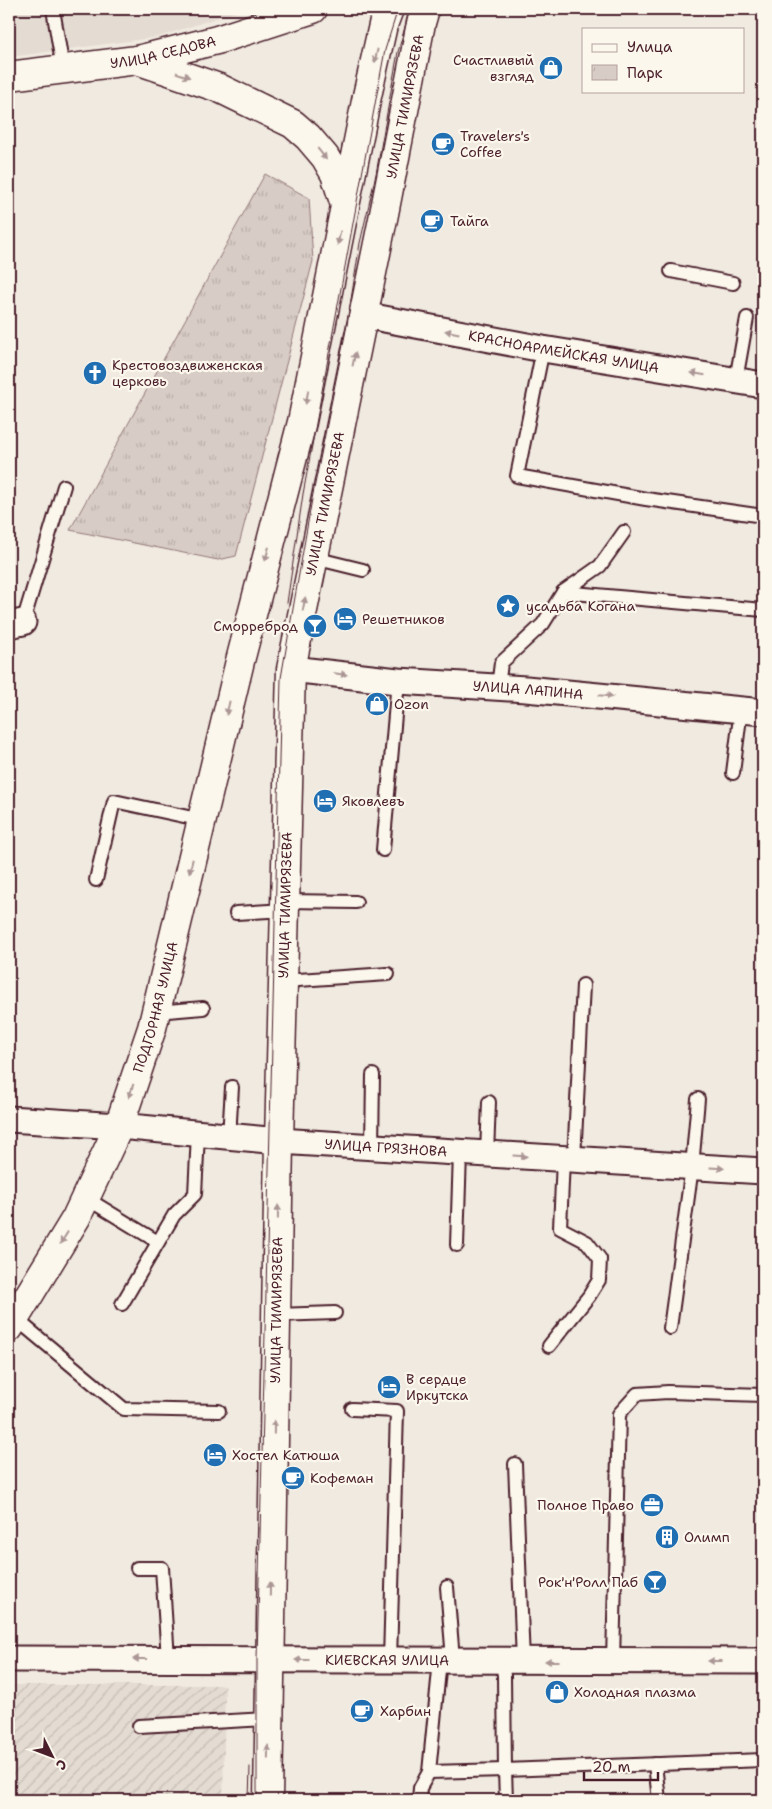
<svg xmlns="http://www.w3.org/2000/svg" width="772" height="1809" font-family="'Shantell Sans',sans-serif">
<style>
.built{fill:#e4dbd2}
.industrial{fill:url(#industrial-furrows)}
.park{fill:url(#park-tufts);stroke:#917678}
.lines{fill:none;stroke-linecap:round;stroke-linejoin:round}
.lane-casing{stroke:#4a1f2b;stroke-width:16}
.street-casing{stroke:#4a1f2b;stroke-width:29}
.secondary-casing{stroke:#4a1f2b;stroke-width:31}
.lane{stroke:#fbf7ec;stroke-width:12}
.street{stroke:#fbf7ec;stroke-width:25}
.secondary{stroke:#fbf7ec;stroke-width:28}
.tram{stroke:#4a1f2b;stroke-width:1}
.oneway{fill:#ab9695}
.labels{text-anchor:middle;stroke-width:4.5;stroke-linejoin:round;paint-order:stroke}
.street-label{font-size:14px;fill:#4a1f2b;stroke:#fbf7ec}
.poi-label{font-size:14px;fill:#4a1f2b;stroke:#fbf7ec;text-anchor:start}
</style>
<defs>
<pattern id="industrial-furrows" width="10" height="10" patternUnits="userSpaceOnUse" patternTransform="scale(1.25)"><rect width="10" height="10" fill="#e4dbd2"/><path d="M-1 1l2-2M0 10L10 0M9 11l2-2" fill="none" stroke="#c5bcb4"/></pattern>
<pattern id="park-tufts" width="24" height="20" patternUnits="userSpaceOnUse" patternTransform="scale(1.25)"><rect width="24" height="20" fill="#d8ccc6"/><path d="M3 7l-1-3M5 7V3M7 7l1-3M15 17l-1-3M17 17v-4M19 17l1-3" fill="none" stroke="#bbafaa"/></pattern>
</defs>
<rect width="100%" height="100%" fill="#f0eae0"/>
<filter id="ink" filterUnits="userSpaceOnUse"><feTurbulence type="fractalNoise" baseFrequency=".02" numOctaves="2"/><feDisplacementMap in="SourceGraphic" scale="10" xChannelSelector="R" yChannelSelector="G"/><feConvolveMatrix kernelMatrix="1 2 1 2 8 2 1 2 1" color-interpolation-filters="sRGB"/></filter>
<g filter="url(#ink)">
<polygon class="built" points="9,9 244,9 158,37 9,57"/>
<polygon class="industrial" points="9,1685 225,1685 223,1800 9,1800"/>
<polygon class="park" points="265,174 309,198 313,261 236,556 218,560 70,530"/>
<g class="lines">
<g class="lane-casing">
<g id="lane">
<polyline points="53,9 63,69"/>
<polyline points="671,271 733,283"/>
<polyline points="543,349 517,476 646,499 763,516"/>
<polyline points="736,380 747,318"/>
<polyline points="314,558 363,570"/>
<polyline points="563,592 763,610"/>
<polyline points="23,622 64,486"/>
<polyline points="498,687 501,663 543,624 563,592 600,566 624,532"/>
<polyline points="733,773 741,709"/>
<polyline points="383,850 398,681"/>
<polyline points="96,880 114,801 202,820"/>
<polyline points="286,901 356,902"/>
<polyline points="236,913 285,910"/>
<polyline points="283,981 388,974"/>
<polyline points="156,1012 203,1008"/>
<polyline points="229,1137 232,1087"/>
<polyline points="372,1147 373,1075"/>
<polyline points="487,1154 489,1102"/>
<polyline points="574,1159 583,985"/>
<polyline points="86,1198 158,1242"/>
<polyline points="457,1245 460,1153"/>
<polyline points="122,1304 174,1215 195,1194 198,1134"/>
<polyline points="276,1315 335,1313"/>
<polyline points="15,1318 124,1409 219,1411"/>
<polyline points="670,1328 692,1167 698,1099"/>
<polyline points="549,1346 589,1296 599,1280 600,1259 587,1242 560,1228 563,1159"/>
<polyline points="352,1409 397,1411 390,1660"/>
<polyline points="515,1464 523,1661"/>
<polyline points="137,1568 162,1568 168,1659"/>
<polyline points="447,1587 452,1647 450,1660"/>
<polyline points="502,1661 504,1676 505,1770 763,1760"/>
<polyline points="613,1661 619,1414 637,1394 668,1392 763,1395"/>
<polyline points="139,1726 268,1719"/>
<polyline points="655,1764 659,1800"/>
<polyline points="429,1772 505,1770 506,1800"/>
<polyline points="419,1800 420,1788 429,1772 440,1660"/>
</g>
</g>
<g class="street-casing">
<g id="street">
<path id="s1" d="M363,315L543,349L763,385"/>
<polyline points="9,625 23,622"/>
<path id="s2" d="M291,669L398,681L526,689L763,712"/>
<path id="s3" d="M9,1119L119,1126L279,1141L763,1171"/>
<path id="s4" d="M9,1659L763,1661"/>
</g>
</g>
<g class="secondary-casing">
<g id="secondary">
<polyline points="137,60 219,88 293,124 308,137 325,157 335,174 345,205"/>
<path id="s5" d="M9,76L137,60L217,40L313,9"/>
<path id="s6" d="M9,1328L76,1218L119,1126L152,1028L240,661L302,422L367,96L383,25L389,9"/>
<path id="s7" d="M268,1800L279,1141L291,669L384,214L421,23L425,9"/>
</g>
</g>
<use href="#lane" class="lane"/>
<use href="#street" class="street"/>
<use href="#secondary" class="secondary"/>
<g class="tram">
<polyline points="287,603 303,494 385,50 398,9"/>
<polyline points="249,1800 250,1767"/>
<polyline points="257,1800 257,1659 281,678 312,499 347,325 360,243 376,174 398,52 410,9"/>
</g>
</g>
<defs><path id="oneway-solid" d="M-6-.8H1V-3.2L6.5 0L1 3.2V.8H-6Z" transform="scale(1.25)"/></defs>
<g class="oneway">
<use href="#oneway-solid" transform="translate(376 56) rotate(103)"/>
<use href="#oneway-solid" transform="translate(183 75) rotate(19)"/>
<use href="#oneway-solid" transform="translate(322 154) rotate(52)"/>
<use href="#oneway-solid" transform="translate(339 238) rotate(101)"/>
<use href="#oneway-solid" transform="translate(452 332) rotate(-169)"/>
<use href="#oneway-solid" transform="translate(354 359) rotate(-78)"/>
<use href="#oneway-solid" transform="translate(698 374) rotate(-171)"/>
<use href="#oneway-solid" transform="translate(307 397) rotate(101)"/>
<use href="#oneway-solid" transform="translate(267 554) rotate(105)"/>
<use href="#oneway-solid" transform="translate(304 604) rotate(-79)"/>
<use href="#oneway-solid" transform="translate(340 674) rotate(7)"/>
<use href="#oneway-solid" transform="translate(606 696) rotate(5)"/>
<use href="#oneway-solid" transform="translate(228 708) rotate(103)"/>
<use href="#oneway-solid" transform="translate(191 866) rotate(104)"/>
<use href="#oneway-solid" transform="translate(131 1091) rotate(109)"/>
<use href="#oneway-solid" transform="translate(520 1156) rotate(4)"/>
<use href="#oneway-solid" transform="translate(717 1168) rotate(4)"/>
<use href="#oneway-solid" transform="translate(278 1212) rotate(-89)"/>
<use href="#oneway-solid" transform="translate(64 1238) rotate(122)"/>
<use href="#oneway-solid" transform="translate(274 1427) rotate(-89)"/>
<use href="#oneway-solid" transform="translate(270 1589) rotate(-89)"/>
<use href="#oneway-solid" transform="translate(140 1659) rotate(-180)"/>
<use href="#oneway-solid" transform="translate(302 1660) rotate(-180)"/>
<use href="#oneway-solid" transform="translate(552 1661) rotate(-180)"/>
<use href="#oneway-solid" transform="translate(715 1661) rotate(180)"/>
<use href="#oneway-solid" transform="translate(268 1752) rotate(-89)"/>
</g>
</g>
<defs>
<g id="shop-disc" transform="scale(1.25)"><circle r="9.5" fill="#1f6fb2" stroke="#fbf7ec"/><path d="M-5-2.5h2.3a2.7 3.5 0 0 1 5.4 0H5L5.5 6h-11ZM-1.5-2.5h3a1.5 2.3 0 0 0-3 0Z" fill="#fff"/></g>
<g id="cafe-disc" transform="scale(1.25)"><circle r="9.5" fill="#1f6fb2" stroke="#fbf7ec"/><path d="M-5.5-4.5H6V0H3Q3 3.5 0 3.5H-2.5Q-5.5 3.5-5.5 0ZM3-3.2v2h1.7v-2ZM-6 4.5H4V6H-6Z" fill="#fff"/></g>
<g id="church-disc" transform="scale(1.25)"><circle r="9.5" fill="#1f6fb2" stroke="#fbf7ec"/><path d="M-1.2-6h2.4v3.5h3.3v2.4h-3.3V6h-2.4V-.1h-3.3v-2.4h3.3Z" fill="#fff"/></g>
<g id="sight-disc" transform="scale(1.25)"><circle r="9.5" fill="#1f6fb2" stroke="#fbf7ec"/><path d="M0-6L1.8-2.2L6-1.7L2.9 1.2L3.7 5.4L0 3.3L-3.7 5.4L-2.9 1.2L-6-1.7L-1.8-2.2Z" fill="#fff"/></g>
<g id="hotel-disc" transform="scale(1.25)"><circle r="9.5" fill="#1f6fb2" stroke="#fbf7ec"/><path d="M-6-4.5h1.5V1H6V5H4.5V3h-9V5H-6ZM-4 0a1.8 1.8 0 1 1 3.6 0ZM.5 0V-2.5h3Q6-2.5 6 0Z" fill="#fff"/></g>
<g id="bar-disc" transform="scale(1.25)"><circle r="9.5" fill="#1f6fb2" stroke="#fbf7ec"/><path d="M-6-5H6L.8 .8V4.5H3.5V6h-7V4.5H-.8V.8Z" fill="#fff"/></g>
<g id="office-disc" transform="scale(1.25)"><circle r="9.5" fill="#1f6fb2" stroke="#fbf7ec"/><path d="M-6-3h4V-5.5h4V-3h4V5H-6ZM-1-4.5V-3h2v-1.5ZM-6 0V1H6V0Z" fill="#fff"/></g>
<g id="building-disc" transform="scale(1.25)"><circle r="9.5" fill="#1f6fb2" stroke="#fbf7ec"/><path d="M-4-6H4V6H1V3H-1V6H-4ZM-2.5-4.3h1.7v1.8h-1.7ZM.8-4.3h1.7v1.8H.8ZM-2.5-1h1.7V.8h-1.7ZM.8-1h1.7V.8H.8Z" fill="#fff"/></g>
</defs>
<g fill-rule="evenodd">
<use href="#shop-disc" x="551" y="68"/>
<use href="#cafe-disc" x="443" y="144"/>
<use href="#cafe-disc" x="432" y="221"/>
<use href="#church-disc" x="95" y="373"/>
<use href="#sight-disc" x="508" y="606"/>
<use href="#hotel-disc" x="345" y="619"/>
<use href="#bar-disc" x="315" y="626"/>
<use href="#shop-disc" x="377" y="704"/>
<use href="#hotel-disc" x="325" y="801"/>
<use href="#hotel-disc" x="389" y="1387"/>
<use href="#hotel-disc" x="215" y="1455"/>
<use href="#cafe-disc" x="293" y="1478"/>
<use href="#office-disc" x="652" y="1505"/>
<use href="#building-disc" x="667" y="1537"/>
<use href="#bar-disc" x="655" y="1582"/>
<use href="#shop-disc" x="557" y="1692"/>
<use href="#cafe-disc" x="362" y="1711"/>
</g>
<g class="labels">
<g class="street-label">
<text dy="5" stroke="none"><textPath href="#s5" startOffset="156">УЛИЦА СЕДОВА</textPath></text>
<text dy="5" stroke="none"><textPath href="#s7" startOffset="1705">УЛИЦА ТИМИРЯЗЕВА</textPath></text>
<text dy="5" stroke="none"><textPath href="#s1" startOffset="204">КРАСНОАРМЕЙСКАЯ УЛИЦА</textPath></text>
<text dy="5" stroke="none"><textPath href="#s7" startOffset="1300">УЛИЦА ТИМИРЯЗЕВА</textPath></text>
<text dy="5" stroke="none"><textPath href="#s2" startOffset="238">УЛИЦА ЛАПИНА</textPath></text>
<text dy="5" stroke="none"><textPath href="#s7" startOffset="895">УЛИЦА ТИМИРЯЗЕВА</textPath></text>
<text dy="5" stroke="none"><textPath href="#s6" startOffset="355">ПОДГОРНАЯ УЛИЦА</textPath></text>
<text dy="5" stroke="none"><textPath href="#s3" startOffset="378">УЛИЦА ГРЯЗНОВА</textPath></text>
<text dy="5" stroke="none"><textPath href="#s7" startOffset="490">УЛИЦА ТИМИРЯЗЕВА</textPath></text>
<text dy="5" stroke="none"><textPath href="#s4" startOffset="378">КИЕВСКАЯ УЛИЦА</textPath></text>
</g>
<g class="poi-label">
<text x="534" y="65" text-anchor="end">Счастливый<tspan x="534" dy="16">взгляд</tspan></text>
<text x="460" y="141">Travelers's<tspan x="460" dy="16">Coffee</tspan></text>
<text x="450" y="226">Тайга</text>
<text x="112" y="370">Крестовоздвиженская<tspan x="112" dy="16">церковь</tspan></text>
<text x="526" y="611">усадьба Когана</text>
<text x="362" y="624">Решетников</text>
<text x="298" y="631" text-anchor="end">Сморреброд</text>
<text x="394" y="709">Ozon</text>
<text x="342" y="806">Яковлевъ</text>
<text x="406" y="1384">В сердце<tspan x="406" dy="16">Иркутска</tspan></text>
<text x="232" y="1460">Хостел Катюша</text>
<text x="310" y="1483">Кофеман</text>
<text x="634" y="1510" text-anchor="end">Полное Право</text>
<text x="684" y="1542">Олимп</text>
<text x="638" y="1587" text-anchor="end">Рок'н'Ролл Паб</text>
<text x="574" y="1697">Холодная плазма</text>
<text x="380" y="1716">Харбин</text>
</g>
</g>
<rect width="772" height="1809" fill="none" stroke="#fbf7ec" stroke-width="30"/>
<rect x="15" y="15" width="742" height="1779" fill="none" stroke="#4a1f2b" stroke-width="2" filter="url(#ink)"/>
<rect x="582" y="28" width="162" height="65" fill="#fbf7ec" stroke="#b4a19f"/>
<rect x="592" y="44" width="25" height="8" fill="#fbf7ec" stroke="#b4a19f"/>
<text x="627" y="52" font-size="15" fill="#4a1f2b">Улица</text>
<rect x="592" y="65" width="25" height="15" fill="url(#park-tufts)" stroke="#b4a19f"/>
<text x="627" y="78" font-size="15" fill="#4a1f2b">Парк</text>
<g transform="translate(52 1756) rotate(132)" stroke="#fbf7ec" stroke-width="4" paint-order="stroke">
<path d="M0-4L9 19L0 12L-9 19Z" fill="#4a1f2b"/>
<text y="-8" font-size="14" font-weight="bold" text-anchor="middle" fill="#4a1f2b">С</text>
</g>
<path d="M584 1772v8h74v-8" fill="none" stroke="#4a1f2b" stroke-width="2.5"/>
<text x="592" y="1772" font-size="15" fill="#4a1f2b" stroke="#fbf7ec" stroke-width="4" paint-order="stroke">20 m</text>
</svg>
